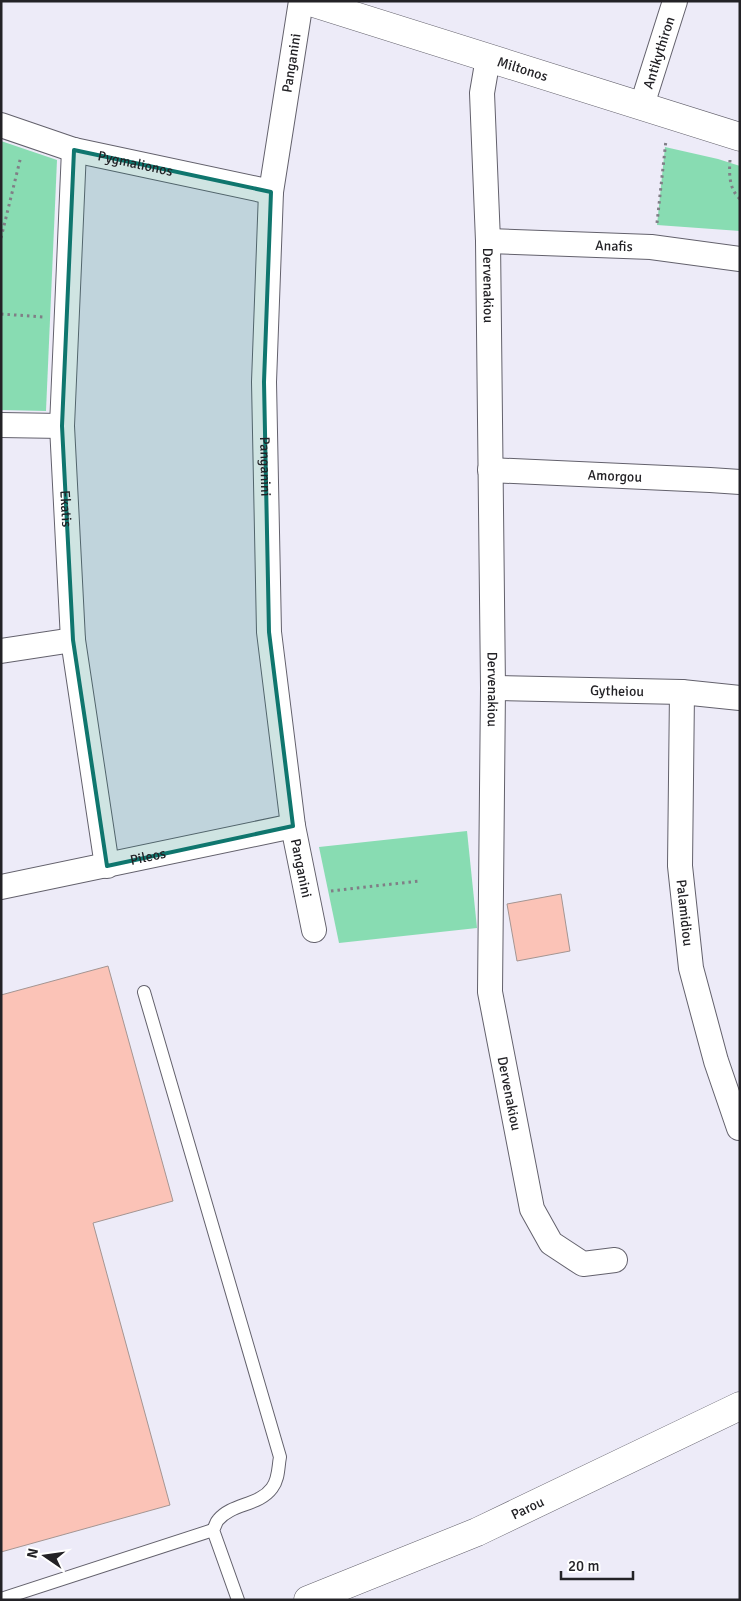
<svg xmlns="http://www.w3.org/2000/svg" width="741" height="1601" font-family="Signika,sans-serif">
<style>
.green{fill:#88dcb2}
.building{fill:#fbc3b7;stroke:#a49592}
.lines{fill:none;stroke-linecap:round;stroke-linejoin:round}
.service-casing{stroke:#63616c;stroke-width:14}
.minor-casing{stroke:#63616c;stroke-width:26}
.tertiary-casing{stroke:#63616c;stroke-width:29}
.path{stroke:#807e86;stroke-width:3;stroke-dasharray:2.5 4;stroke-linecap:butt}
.service{stroke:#fff;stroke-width:12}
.minor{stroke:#fff;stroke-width:24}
.tertiary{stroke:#fff;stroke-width:28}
.marked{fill:#0f766e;fill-opacity:0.2;stroke:#0f766e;stroke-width:4;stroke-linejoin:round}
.labels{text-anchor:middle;stroke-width:4.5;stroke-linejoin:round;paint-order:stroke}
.street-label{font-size:14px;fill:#232226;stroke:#fff}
</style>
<rect width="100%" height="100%" fill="#edebf8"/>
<g class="green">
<polygon points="1,141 57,160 46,411 1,410"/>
<polygon points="665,147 718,159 740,166 740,231 657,225"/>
<polygon points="467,831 477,928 339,943 319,847"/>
</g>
<g class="building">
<polygon points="561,894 570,951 517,961 507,904"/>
<polygon points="108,966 173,1201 93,1223 170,1505 1,1552 1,995"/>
</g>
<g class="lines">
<g class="service-casing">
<g id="service">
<path d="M144,992L280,1457C278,1467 279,1479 272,1488C259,1506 232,1503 218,1520C216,1522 215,1527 213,1530L238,1600"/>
<polyline points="1,1599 213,1530"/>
</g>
</g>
<g class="minor-casing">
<g id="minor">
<path id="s1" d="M301,1L271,192L264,382L269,632L293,826L314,930"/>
<path id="s2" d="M488,58L482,93L488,241L493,688L490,992L532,1209L551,1243L583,1264L615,1260"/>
<path id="s3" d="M642,105L675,1"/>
<path id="s4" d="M1,125L74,150L271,192"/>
<path id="s5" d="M74,150L62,426L73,640L107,866"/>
<path id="s6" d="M488,241L651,247L740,259"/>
<polyline points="1,425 62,426"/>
<path id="s7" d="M490,470L710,480L740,482"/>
<polyline points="1,651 73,640"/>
<path id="s8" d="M493,688L682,692L740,698"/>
<path id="s9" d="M682,692L680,866L691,968L716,1061L739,1128"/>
<path id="s10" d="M1,887L293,826"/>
</g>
</g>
<g class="tertiary-casing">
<g id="tertiary">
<path id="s11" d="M307,1L740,137"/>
<path id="s12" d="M308,1600L477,1532L740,1406"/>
</g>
</g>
<g class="path">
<path d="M730,160C729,174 729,189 740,199"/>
<polyline points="657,223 666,140"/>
<polyline points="1,238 21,156"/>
<polyline points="1,314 44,317"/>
<polyline points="331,891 419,881"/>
</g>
<use href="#service" class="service"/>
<use href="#minor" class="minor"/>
<use href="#tertiary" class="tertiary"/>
</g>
<path class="marked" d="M74,150L271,192L264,382L269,632L293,826L107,866L73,640L62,426Z"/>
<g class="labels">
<g class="street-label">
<text dy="5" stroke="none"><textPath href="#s3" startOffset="55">Antikythiron</textPath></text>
<text transform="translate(291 63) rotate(-81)" y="5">Panganini</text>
<text dy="5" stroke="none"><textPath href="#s11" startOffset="226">Miltonos</textPath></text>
<text dy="5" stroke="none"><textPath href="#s4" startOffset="140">Pygmalionos</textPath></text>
<text dy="5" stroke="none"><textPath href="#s6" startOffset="126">Anafis</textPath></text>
<text dy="5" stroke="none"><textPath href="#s2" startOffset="228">Dervenakiou</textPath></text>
<text dy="5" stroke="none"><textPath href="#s1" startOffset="468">Panganini</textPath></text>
<text dy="5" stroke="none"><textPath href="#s7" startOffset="125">Amorgou</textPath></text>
<text dy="5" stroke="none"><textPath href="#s5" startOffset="359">Ekatis</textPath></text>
<text dy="5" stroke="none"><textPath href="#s2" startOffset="632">Dervenakiou</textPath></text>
<text dy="5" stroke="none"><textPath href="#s8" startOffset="124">Gytheiou</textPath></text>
<text dy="5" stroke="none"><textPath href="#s10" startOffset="150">Pileos</textPath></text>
<text dy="5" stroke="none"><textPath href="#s1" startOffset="872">Panganini</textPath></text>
<text dy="5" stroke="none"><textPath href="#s9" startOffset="221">Palamidiou</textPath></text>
<text dy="5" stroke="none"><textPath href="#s2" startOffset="1038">Dervenakiou</textPath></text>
<text dy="5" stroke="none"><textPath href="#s12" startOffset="238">Parou</textPath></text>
</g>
</g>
<rect width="741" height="1601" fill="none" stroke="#232226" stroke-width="5"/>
<g transform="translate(45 1556) rotate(283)" stroke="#ffffff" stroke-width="4" paint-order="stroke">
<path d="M0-4L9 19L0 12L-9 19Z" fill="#232226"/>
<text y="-8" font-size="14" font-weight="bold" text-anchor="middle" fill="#232226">N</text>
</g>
<path d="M561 1571v8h72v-8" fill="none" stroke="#232226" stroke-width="2.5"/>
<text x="568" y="1571" font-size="15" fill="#232226" stroke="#ffffff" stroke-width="4" paint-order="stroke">20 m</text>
</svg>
